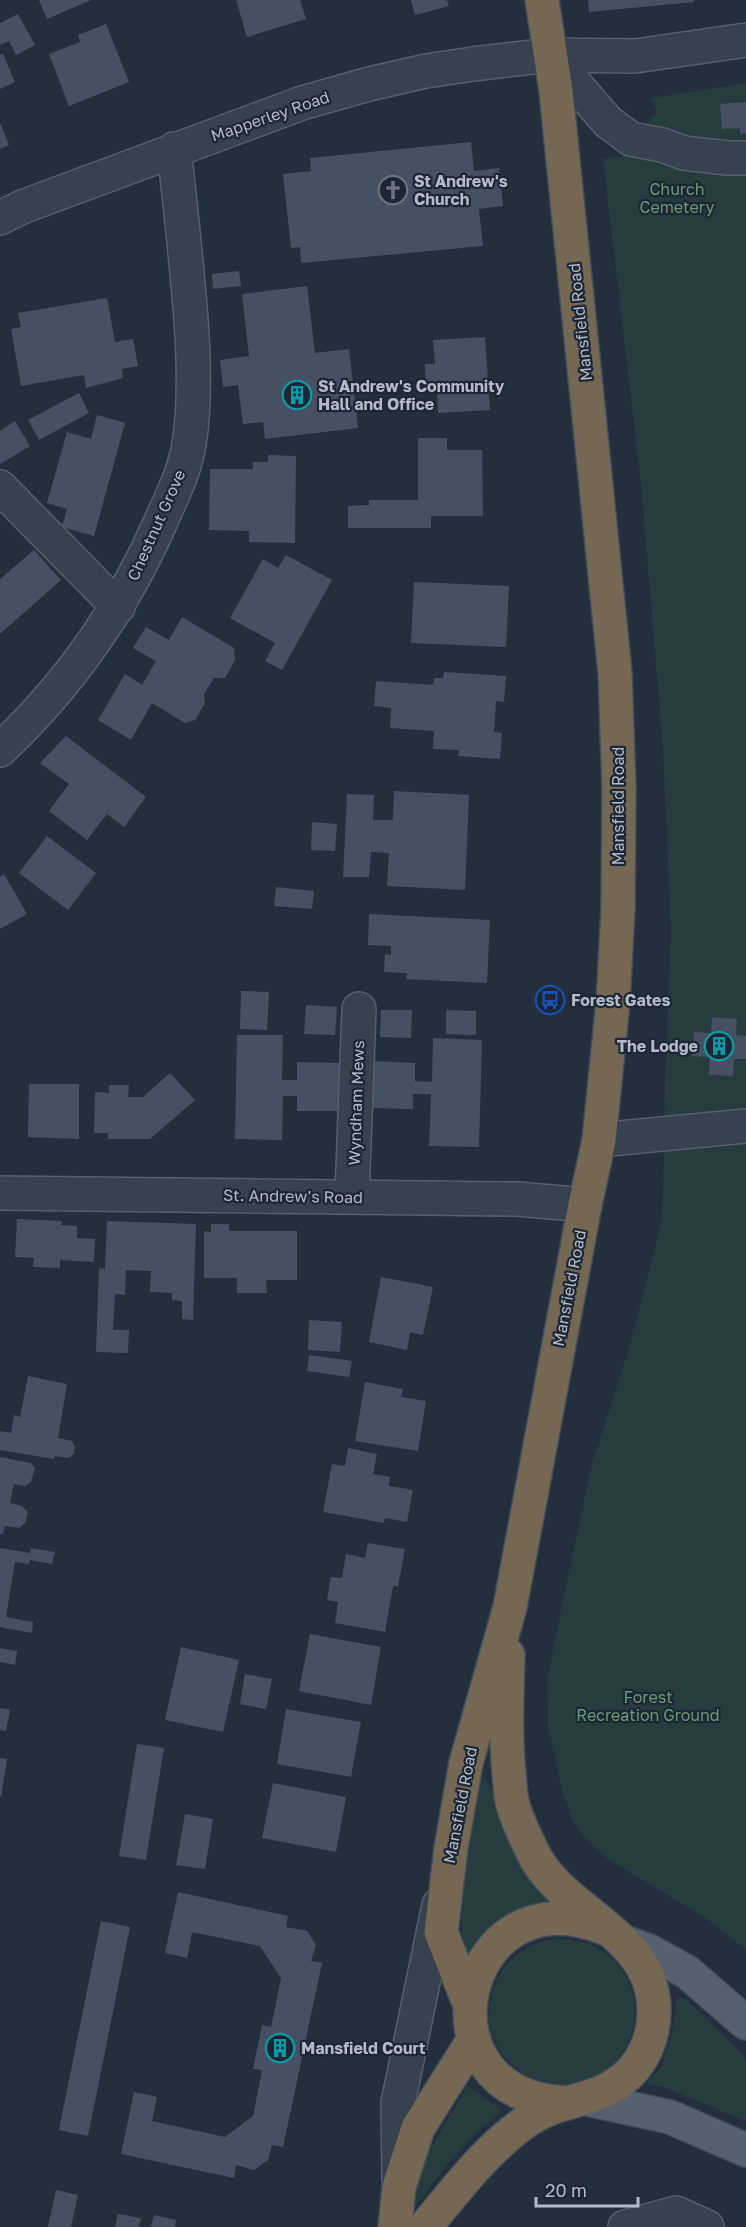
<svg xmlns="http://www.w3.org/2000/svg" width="746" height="2227" font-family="'Golos Text',sans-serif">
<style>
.green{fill:#263c3f}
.building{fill:#455162}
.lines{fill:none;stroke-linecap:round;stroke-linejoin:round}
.minor-casing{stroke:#565f6c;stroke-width:36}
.major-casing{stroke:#414a57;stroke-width:36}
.highway-casing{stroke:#434c59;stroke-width:36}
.minor{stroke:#38414e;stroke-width:33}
.major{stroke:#56606e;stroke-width:33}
.highway{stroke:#746855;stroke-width:33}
.labels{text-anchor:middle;stroke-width:4.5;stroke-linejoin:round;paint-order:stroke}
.street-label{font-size:16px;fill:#b4bcc9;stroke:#1d2633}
.poi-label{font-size:16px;font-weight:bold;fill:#b4bcc9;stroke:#1d2633;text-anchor:start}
.park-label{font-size:16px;fill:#6b9a76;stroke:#1d2633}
</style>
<rect width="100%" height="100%" fill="#242f3e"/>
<g class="green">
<polygon points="746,83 746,1950 706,1918 608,1859 584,1837 572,1819 562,1789 548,1726 547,1681 567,1581 592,1464 628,1352 661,1226 664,1162 665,1078 671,930 663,748 641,484 603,159 623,156 631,139 657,112 651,98"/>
<path d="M479,1774C499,1791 492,1801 500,1823C511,1853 528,1879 549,1902L547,1909L474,1958L466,1959L461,1940L464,1868Z"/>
<circle cx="562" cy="2012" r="73"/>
<polygon points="677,1997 685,1998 746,2058 746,2121 663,2087 648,2084 648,2079 660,2069 671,2038"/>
<path d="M467,2086L500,2109V2113C474,2132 454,2156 434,2181C424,2194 418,2207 405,2218L416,2185L432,2146Z"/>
</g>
<g class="building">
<polygon points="39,0 91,0 47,19"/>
<polygon points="236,0 300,0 306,19 247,37"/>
<polygon points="411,0 447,0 449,6 415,15"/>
<polygon points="588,0 694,0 694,2 589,12"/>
<polygon points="18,14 35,45 16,55 9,41 0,45 0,23"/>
<polygon points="106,24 129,82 69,106 49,54 80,42 78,35"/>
<polygon points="3,54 15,82 0,89 0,55"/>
<polygon points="746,102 746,133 740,134 740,128 722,129 720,104"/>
<polygon points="0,123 9,145 0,149"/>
<polygon points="471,142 474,171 499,168 503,206 479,209 483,246 301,263 300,247 291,248 283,174 311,171 310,158"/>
<polygon points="239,271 241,286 213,289 212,274"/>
<polygon points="307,286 315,353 349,349 358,428 265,439 263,422 243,424 238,385 223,387 220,360 249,356 242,294"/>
<polygon points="107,298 115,342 133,339 138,366 122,369 123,378 86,388 84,375 21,386 11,329 21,327 18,313"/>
<polygon points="485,337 490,410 438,413 437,386 426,387 425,364 435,364 433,340"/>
<polygon points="79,393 89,413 39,440 28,420"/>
<polygon points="97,415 125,423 94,536 62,527 67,509 47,503 67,432 91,439"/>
<polygon points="15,421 30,446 0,464 0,431"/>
<polygon points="418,438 447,438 447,450 482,450 483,516 431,516 431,528 348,528 348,506 369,505 369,500 418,500"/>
<polygon points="268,455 296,456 295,543 249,542 249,531 209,530 210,469 253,469 253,462 268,462"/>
<polygon points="34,550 61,580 0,634 0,579"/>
<polygon points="286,555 332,580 282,670 265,661 275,643 230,618 263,559 278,568"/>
<polygon points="414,582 509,586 506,647 411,643"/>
<polygon points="182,617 234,648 235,660 225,678 214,678 204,694 205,703 195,720 185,723 152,703 131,740 98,720 125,674 142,685 156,661 133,648 146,627 169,640"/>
<polygon points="444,672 506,676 504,702 496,701 494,732 502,733 500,759 458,756 459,750 433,749 434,731 390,728 391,708 374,706 376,681 433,685 434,678 443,678"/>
<polygon points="66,736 146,797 124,827 107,814 87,840 49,811 69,784 40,763"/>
<polygon points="394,791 469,795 465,890 387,886 389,853 371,852 369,877 343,877 347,794 374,795 373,820 393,820"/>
<polygon points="312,822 337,824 335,851 311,850"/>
<polygon points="47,836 96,873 68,910 19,873"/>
<polygon points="4,874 27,914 0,929 0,877"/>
<polygon points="276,887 314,891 312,909 274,906"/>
<polygon points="369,914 490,920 487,983 406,979 407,973 384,972 385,954 391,955 391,946 368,945"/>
<polygon points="241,991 269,992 267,1030 240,1029"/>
<polygon points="306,1005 337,1007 335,1035 304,1034"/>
<polygon points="381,1010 412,1010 411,1038 380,1037"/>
<polygon points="446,1010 476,1011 476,1035 446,1034"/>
<polygon points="712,1017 737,1019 736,1035 746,1036 746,1059 734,1059 733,1076 709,1075 710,1057 692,1056 694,1032 711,1033"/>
<polygon points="237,1035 283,1035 282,1080 297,1080 297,1062 339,1063 338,1111 297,1111 297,1096 283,1096 282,1140 235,1139"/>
<polygon points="433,1038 482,1040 479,1147 429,1146 431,1094 413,1094 413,1109 369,1108 371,1061 415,1063 415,1081 432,1082"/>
<polygon points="170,1073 195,1100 150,1139 108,1139 108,1133 94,1133 95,1092 109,1093 109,1085 129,1085 128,1097 143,1097"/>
<polygon points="29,1084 79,1084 79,1139 28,1137"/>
<polygon points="17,1219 62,1221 61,1225 77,1226 77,1238 95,1239 94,1262 60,1260 60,1268 33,1267 34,1258 15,1257"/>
<polygon points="107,1221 196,1224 193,1320 182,1319 182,1301 172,1300 172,1293 150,1292 151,1271 126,1270 125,1295 115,1294 113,1330 129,1330 128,1353 96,1352 99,1268 105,1269"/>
<polygon points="211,1224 229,1224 229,1231 297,1231 297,1280 266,1280 267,1293 237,1293 237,1278 204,1278 204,1231 211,1232"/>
<polygon points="381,1277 433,1287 423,1335 410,1332 407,1350 369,1342"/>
<polygon points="309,1320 342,1322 340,1352 308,1350"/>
<polygon points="309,1355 352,1361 349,1377 307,1371"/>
<polygon points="28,1376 67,1384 58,1438 72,1441 75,1447 74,1454 68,1458 55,1456 54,1459 0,1450 0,1431 11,1433 14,1415 20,1417"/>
<polygon points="365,1382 403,1389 401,1397 426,1401 418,1451 355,1441"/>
<polygon points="348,1448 377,1454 373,1474 390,1477 389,1486 413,1490 407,1522 385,1518 384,1523 323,1512 332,1464 345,1466"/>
<polygon points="0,1457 31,1463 35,1468 31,1482 25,1486 14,1484 10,1503 22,1506 28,1512 25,1523 19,1528 5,1526 3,1534 0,1534"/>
<polygon points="368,1543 405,1549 398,1586 393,1586 385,1632 335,1623 338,1602 327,1600 331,1577 342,1578 346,1554 365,1558"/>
<polygon points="0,1548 30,1553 31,1548 55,1552 52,1564 30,1560 29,1564 15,1562 6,1617 33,1622 32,1633 0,1627"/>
<polygon points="310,1634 381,1647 371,1705 299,1691"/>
<polygon points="181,1647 239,1660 223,1732 165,1720"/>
<polygon points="0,1648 17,1651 15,1665 0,1662"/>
<polygon points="245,1674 272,1679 266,1709 240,1704"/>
<polygon points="0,1708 10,1710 6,1731 0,1730"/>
<polygon points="286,1709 361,1722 351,1777 277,1764"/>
<polygon points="137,1744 164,1748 146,1860 119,1856"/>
<polygon points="0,1758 7,1759 1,1797 0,1797"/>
<polygon points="273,1783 346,1797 336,1852 262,1838"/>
<polygon points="185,1814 213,1819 205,1869 176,1865"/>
<polygon points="178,1892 288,1916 286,1927 307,1931 316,1945 311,1961 322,1963 283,2147 272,2145 268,2160 254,2170 236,2165 234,2178 121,2154 134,2092 157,2097 152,2121 225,2137 253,2116 262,2070 253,2069 262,2025 271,2027 281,1978 260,1946 192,1932 187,1958 165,1953"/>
<polygon points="101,1921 130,1927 88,2136 59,2130"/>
<polygon points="56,2190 78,2195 71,2227 48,2227"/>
<polygon points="118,2214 141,2218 139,2227 115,2227"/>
<polygon points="154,2215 176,2220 175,2227 151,2227"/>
</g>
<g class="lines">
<g class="minor-casing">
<g id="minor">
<polyline points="550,55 608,122 631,139 662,145 684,153 727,158 746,158"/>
<polyline points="0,218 22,207 302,103 369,84 426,71 473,64 550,55 635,56 746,40"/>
<polyline points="0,487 118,607"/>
<path d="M0,750C69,685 123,608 161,521C172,496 185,471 189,444C195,408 194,371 192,335C188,273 181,211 174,149"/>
<polyline points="599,1140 746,1126"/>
<polyline points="0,1193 517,1199 585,1205"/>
<polyline points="352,1196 359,1009"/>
<polyline points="399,2179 398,2103 439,1905"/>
<polyline points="625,2227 676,2213 707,2227"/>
</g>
</g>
<g class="major-casing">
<g id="major">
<polyline points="624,1942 649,1951 687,1972 746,2023"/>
<polyline points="587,2099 670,2117 746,2150"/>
</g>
</g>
<g class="highway-casing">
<g id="highway">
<polyline points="469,2003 441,1932 451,1848 466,1763 510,1607 585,1205 599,1140 613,1002 618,909 619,787 615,673 556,91 542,0"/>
<path d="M568,2103C409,2098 460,1869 604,1928"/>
<polyline points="395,2227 399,2187 418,2128 474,2039"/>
<path d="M425,2227C457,2189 486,2149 528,2120C564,2095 605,2105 636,2066C648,2050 654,2031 654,2011C655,1933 561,1913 532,1851C525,1836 517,1820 513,1805C510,1795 510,1783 509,1773C505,1734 507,1695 508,1655"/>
</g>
</g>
<use href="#minor" class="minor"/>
<use href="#major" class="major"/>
<use href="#highway" class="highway"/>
</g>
<defs>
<g id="church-ring" transform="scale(1.5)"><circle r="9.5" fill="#1d2633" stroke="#6b7280" stroke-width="1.5"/><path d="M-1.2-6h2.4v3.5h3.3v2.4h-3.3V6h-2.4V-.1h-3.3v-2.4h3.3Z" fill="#6b7280"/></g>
<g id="building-ring" transform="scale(1.5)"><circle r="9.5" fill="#1d2633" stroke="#0f9aa8" stroke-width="1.5"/><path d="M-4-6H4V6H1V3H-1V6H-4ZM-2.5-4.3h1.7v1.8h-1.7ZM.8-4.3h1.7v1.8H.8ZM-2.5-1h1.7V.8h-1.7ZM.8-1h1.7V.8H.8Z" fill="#0f9aa8"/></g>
<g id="bus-ring" transform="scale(1.5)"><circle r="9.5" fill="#1d2633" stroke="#1a4fb4" stroke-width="1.5"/><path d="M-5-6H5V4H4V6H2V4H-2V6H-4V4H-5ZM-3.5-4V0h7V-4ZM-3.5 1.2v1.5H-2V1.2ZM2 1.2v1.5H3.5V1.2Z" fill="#1a4fb4"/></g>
</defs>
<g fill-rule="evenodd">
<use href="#church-ring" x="393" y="190"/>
<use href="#building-ring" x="297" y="395"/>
<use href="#bus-ring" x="550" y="1000"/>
<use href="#building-ring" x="719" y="1046"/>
<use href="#building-ring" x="280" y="2048"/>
</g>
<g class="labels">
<g class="street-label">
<text transform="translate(270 116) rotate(-19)" y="6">Mapperley Road</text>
<text transform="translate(580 322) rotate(-96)" y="6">Mansfield Road</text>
<text transform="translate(156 525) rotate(-66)" y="6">Chestnut Grove</text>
<text transform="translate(618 806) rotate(-90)" y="6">Mansfield Road</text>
<text transform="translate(356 1103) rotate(-88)" y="6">Wyndham Mews</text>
<text transform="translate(293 1196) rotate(1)" y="6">St. Andrew's Road</text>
<text transform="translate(569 1288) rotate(-79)" y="6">Mansfield Road</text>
<text transform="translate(460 1805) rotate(-79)" y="6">Mansfield Road</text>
</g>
<g class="poi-label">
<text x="414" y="187">St Andrew's<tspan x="414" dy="18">Church</tspan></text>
<text x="318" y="392">St Andrew's Community<tspan x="318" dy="18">Hall and Office</tspan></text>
<text x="571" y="1006">Forest Gates</text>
<text x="698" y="1052" text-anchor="end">The Lodge</text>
<text x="301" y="2054">Mansfield Court</text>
</g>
<g class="park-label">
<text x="677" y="195">Church<tspan x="677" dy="18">Cemetery</tspan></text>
<text x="648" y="1703">Forest<tspan x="648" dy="18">Recreation Ground</tspan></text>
</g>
</g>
<path d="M536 2197v9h102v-9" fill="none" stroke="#b4bcc9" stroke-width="3"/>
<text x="545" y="2197" font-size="18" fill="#b4bcc9" stroke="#1d2633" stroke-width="4.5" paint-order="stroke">20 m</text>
</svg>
